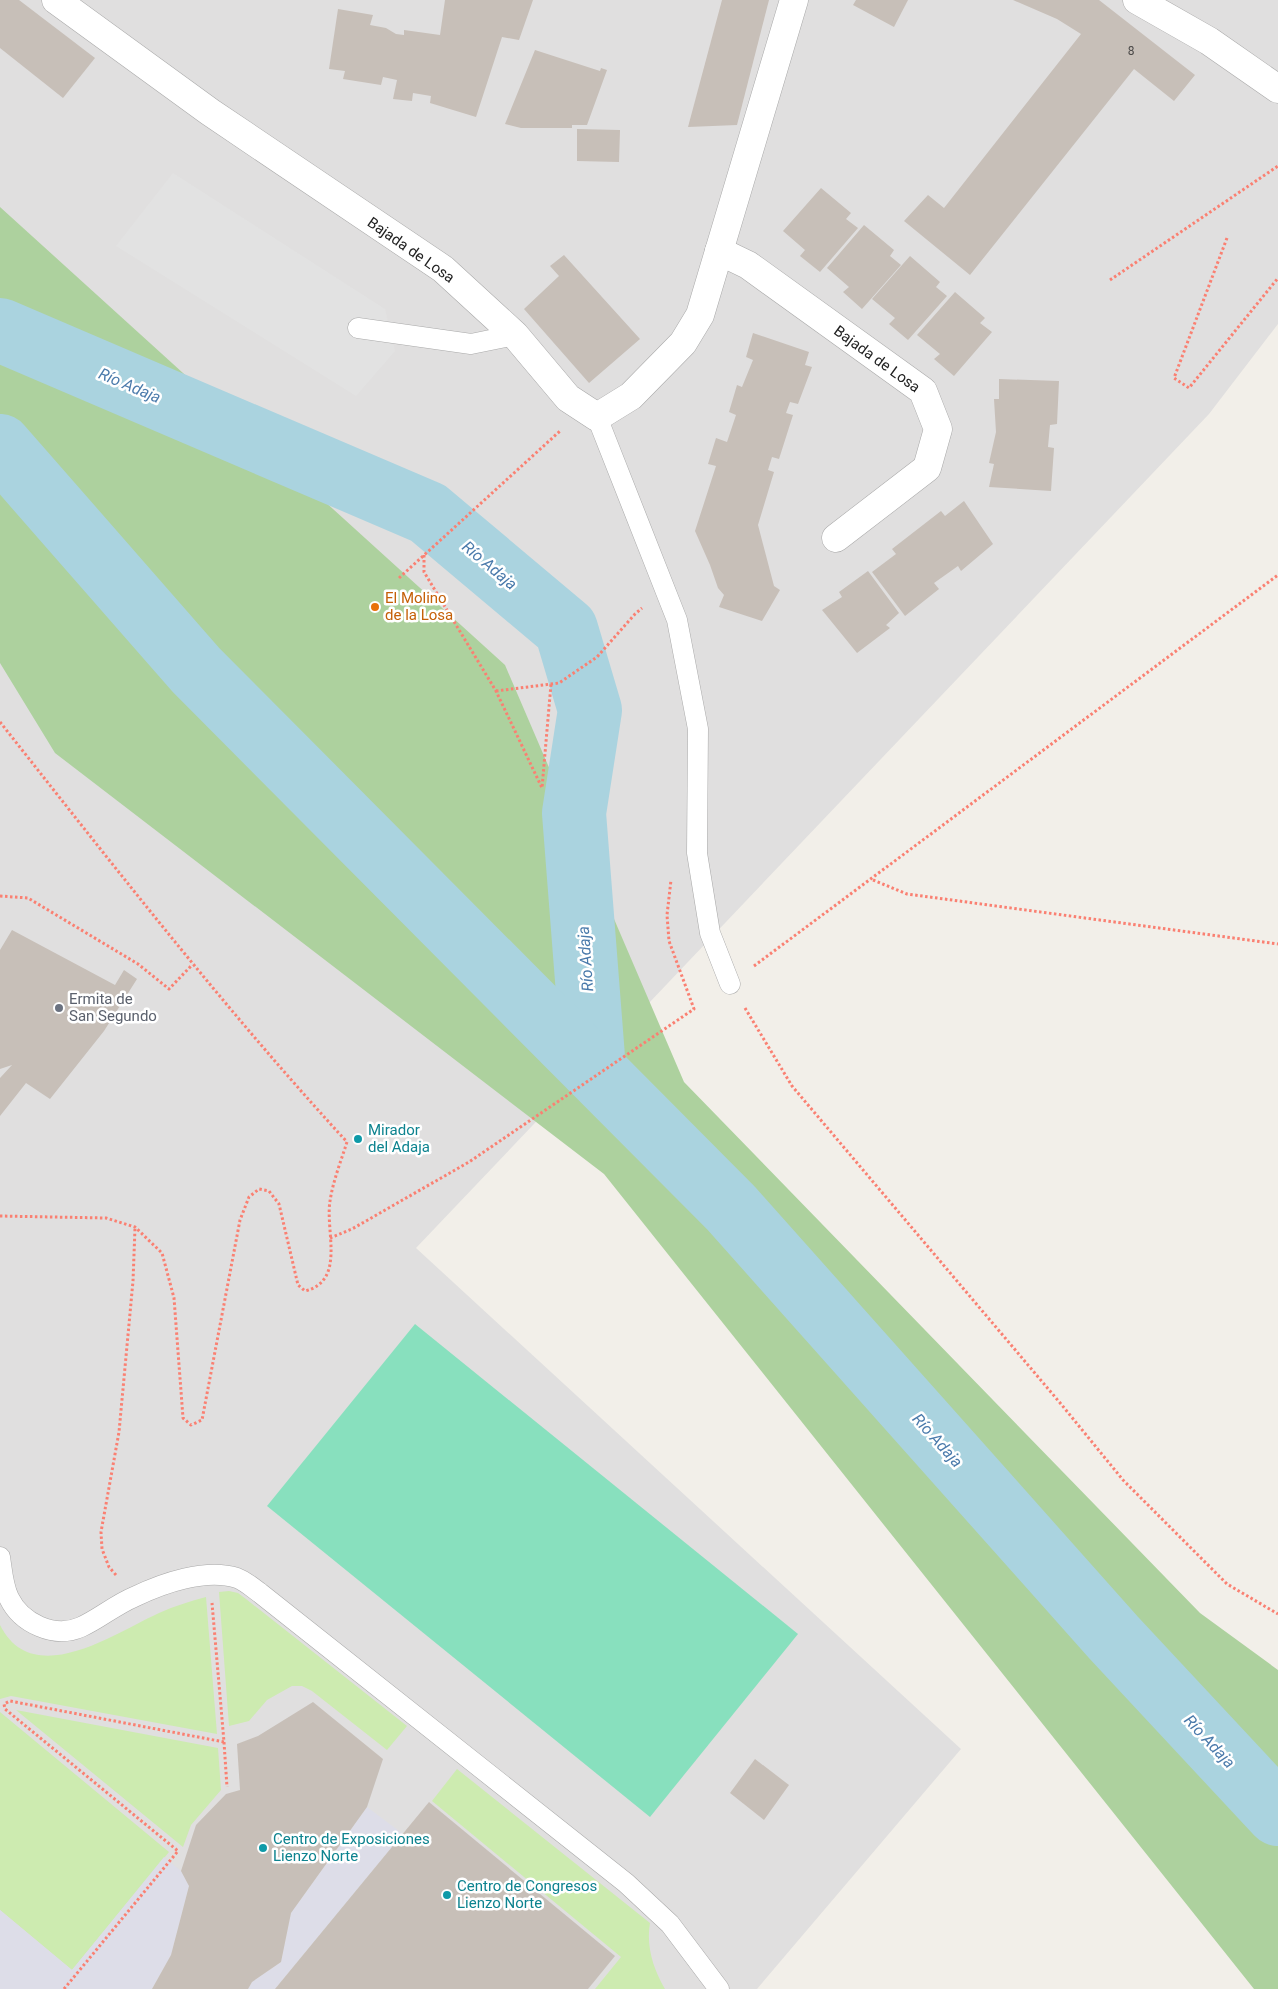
<svg xmlns="http://www.w3.org/2000/svg" width="1278" height="1989" font-family="Roboto,sans-serif">
<style>
.residential{fill:#e0dfdf}
.grass{fill:#cdebb0}
.forest{fill:#add19e}
.pitch{fill:#88e0be}
.parking{fill:#e2e2e2}
.plaza{fill:#dddde8}
.lines{fill:none;stroke-linecap:round;stroke-linejoin:round}
.river{stroke:#aad3df;stroke-width:64}
.building{fill:#c7bfb8}
.lane-casing{stroke:#a9a9a9;stroke-width:21}
.street-casing{stroke:#a9a9a9;stroke-width:29}
.path{stroke:#fa8072;stroke-width:3;stroke-dasharray:2.5 2.5;stroke-linecap:butt}
.lane{stroke:#fff;stroke-width:20}
.street{stroke:#fff;stroke-width:28}
.food-dot{fill:#e8710a;stroke:#fff;stroke-width:2}
.worship-dot{fill:#6b7280;stroke:#fff;stroke-width:2}
.culture-dot{fill:#0f9aa8;stroke:#fff;stroke-width:2}
.labels{text-anchor:middle;stroke-width:5;stroke-linejoin:round;paint-order:stroke}
.number-label{font-size:12px;fill:#4b4948}
.street-label{font-size:15px;fill:#222;stroke:#fff}
.food-label{font-size:15px;fill:#c56008;stroke:#fff;text-anchor:start}
.worship-label{font-size:15px;fill:#5b616d;stroke:#fff;text-anchor:start}
.culture-label{font-size:15px;fill:#0d838f;stroke:#fff;text-anchor:start}
.water-label{font-size:16px;font-style:italic;fill:#4a7aab;stroke:#fff}
</style>
<rect width="100%" height="100%" fill="#f2efe9"/>
<polygon class="residential" points="0,0 1278,0 1278,324 1209,414 416,1248 961,1749 757,1989 0,1989"/>
<g class="grass">
<polygon points="229,1591 238,1593 246,1599 407,1726 387,1750 312,1691 302,1686 292,1686 267,1700 249,1721 229,1726 219,1592"/>
<path d="M206,1597L217,1734L11,1696L0,1699V1625C33,1691 115,1633 159,1613C175,1606 190,1601 206,1597Z"/>
<polygon points="16,1710 218,1748 221,1790 191,1825 183,1847"/>
<polygon points="0,1712 169,1852 72,1970 0,1910"/>
<path d="M457,1769L650,1923C646,1946 653,1968 665,1989H595L621,1957L432,1801Z"/>
</g>
<polygon class="forest" points="0,207 505,665 684,1082 1200,1613 1278,1670 1278,1989 1254,1989 604,1174 55,753 0,663"/>
<polygon class="pitch" points="415,1324 798,1634 650,1817 267,1506"/>
<polygon class="parking" points="173,173 385,309 395,351 356,396 116,246"/>
<g class="plaza">
<polygon points="367,1807 403,1834 275,1989 248,1989 252,1982 281,1962 291,1913"/>
<polygon points="164,1857 181,1871 189,1886 171,1955 152,1989 0,1989 0,1910 72,1970"/>
</g>
<g class="lines">
<g class="river">
<polyline points="0,330 428,513 566,629 590,710 574,813 594,1070"/>
<polyline points="0,446 196,670 731,1208 1114,1638 1278,1814"/>
</g>
</g>
<g class="building">
<polygon points="0,0 19,0 95,58 63,98 0,48"/>
<polygon points="445,0 533,0 519,40 502,37 476,117 430,103 431,96 413,93 412,101 393,99 397,80 383,77 381,85 343,79 345,71 329,69 338,9 373,15 370,25 386,28 396,34 404,35 404,30 440,35"/>
<polygon points="722,0 769,0 737,125 688,127"/>
<polygon points="856,0 908,0 894,27 853,5"/>
<polygon points="1013,0 1099,0 1195,75 1174,101 1134,69 970,275 904,221 928,195 944,208 1081,34 1057,19"/>
<polygon points="535,50 600,71 601,68 607,70 587,125 572,125 572,128 521,128 505,124"/>
<polygon points="577,129 620,130 619,162 577,161"/>
<polygon points="821,188 851,213 846,219 858,228 820,272 800,256 805,250 783,231"/>
<polygon points="864,225 894,250 890,256 901,265 862,309 843,292 849,287 827,268"/>
<polygon points="564,255 640,339 589,383 524,309 559,276 550,266"/>
<polygon points="910,256 940,282 936,287 947,296 908,340 889,324 895,318 872,299"/>
<polygon points="955,292 985,318 980,323 992,332 954,376 934,359 940,354 917,335"/>
<polygon points="753,333 809,352 805,365 812,367 798,404 790,402 786,413 793,415 779,459 772,457 768,470 774,472 758,525 774,586 780,590 762,621 719,607 724,595 718,588 710,565 695,531 716,466 708,464 716,438 727,442 736,415 729,412 737,385 742,387 753,360 746,357"/>
<polygon points="999,379 1059,381 1057,424 1050,425 1048,447 1054,448 1051,491 989,487 994,464 989,463 996,432 994,399 999,399"/>
<polygon points="964,501 993,544 961,571 958,566 934,583 939,589 905,616 872,572 896,554 892,549 941,511 945,516"/>
<polygon points="868,571 899,613 886,625 890,628 857,653 822,610 842,597 839,592"/>
<polygon points="12,930 115,985 124,970 137,979 104,1031 50,1099 26,1083 0,1116 0,1078 12,1065 0,1069 0,950"/>
<polygon points="313,1702 383,1759 367,1807 291,1913 281,1962 252,1982 248,1989 152,1989 171,1955 189,1886 181,1871 196,1825 226,1794 240,1790 237,1744 258,1736"/>
<polygon points="755,1759 789,1785 764,1820 730,1793"/>
<polygon points="429,1802 615,1956 588,1989 275,1989"/>
</g>
<g class="lines">
<g class="lane-casing">
<g id="lane">
<polyline points="358,328 471,344 515,335"/>
<polyline points="597,417 677,620 698,729 697,853 710,933 730,984"/>
<path d="M0,1557C2,1570 3,1586 9,1598C21,1623 54,1639 81,1627C99,1619 115,1605 134,1597C163,1583 206,1568 237,1578C245,1581 253,1588 260,1593L626,1883L670,1924L719,1989"/>
</g>
</g>
<g class="street-casing">
<g id="street">
<polyline points="56,0 210,112 443,269 515,335 568,398 597,417 631,396 683,343 700,315 794,0"/>
<polyline points="1137,0 1209,41 1278,89"/>
<polyline points="719,251 748,265 923,391 938,429 927,468 836,538"/>
</g>
</g>
<g class="path">
<polyline points="1227,238 1174,378 1189,388 1278,278"/>
<polyline points="1110,280 1278,166"/>
<polyline points="424,555 424,572 496,691 542,788 551,684"/>
<polyline points="399,578 560,431"/>
<polyline points="496,691 559,683 597,657 635,614 642,608"/>
<path d="M0,722C113,865 224,1008 347,1142C341,1161 333,1181 330,1201C325,1231 346,1281 305,1291L298,1285L279,1204L269,1191L259,1189L249,1197L240,1220L202,1420L191,1425L183,1418L174,1298L162,1253L135,1227L106,1218L0,1216"/>
<polyline points="873,880 907,894 1278,944"/>
<polyline points="0,896 28,898 138,964 169,989 192,965"/>
<polyline points="754,966 1278,575"/>
<polyline points="745,1008 792,1086 1061,1404 1123,1480 1227,1584 1278,1614"/>
<polyline points="330,1238 352,1229 469,1162 694,1009 669,941 667,915 671,880"/>
<polyline points="116,1575 109,1567 102,1549 101,1532 119,1432 133,1281 135,1228"/>
<polyline points="224,1742 227,1787"/>
<polyline points="64,1989 178,1851 5,1709 4,1704 10,1701 224,1742 212,1603"/>
</g>
<use href="#lane" class="lane"/>
<use href="#street" class="street"/>
</g>
<circle class="food-dot" cx="375" cy="607" r="5"/>
<circle class="worship-dot" cx="59" cy="1008" r="5"/>
<g class="culture-dot">
<circle cx="358" cy="1139" r="5"/>
<circle cx="263" cy="1848" r="5"/>
<circle cx="447" cy="1895" r="5"/>
</g>
<g class="labels">
<g class="number-label">
<text x="1131" y="55">8</text>
</g>
<g class="street-label">
<text transform="translate(411 250) rotate(35)" y="5">Bajada de Losa</text>
<text transform="translate(877 359) rotate(36)" y="5">Bajada de Losa</text>
</g>
<g class="food-label">
<text x="385" y="603">El Molino<tspan x="385" dy="17">de la Losa</tspan></text>
</g>
<g class="worship-label">
<text x="69" y="1004">Ermita de<tspan x="69" dy="17">San Segundo</tspan></text>
</g>
<g class="culture-label">
<text x="368" y="1135">Mirador<tspan x="368" dy="17">del Adaja</tspan></text>
<text x="273" y="1844">Centro de Exposiciones<tspan x="273" dy="17">Lienzo Norte</tspan></text>
<text x="457" y="1891">Centro de Congresos<tspan x="457" dy="17">Lienzo Norte</tspan></text>
</g>
<g class="water-label">
<text transform="translate(130 385) rotate(23)" y="6">Río Adaja</text>
<text transform="translate(490 565) rotate(40)" y="6">Río Adaja</text>
<text transform="translate(585 959) rotate(-94)" y="6">Río Adaja</text>
<text transform="translate(938 1440) rotate(48)" y="6">Río Adaja</text>
<text transform="translate(1210 1741) rotate(47)" y="6">Río Adaja</text>
</g>
</g>
</svg>
